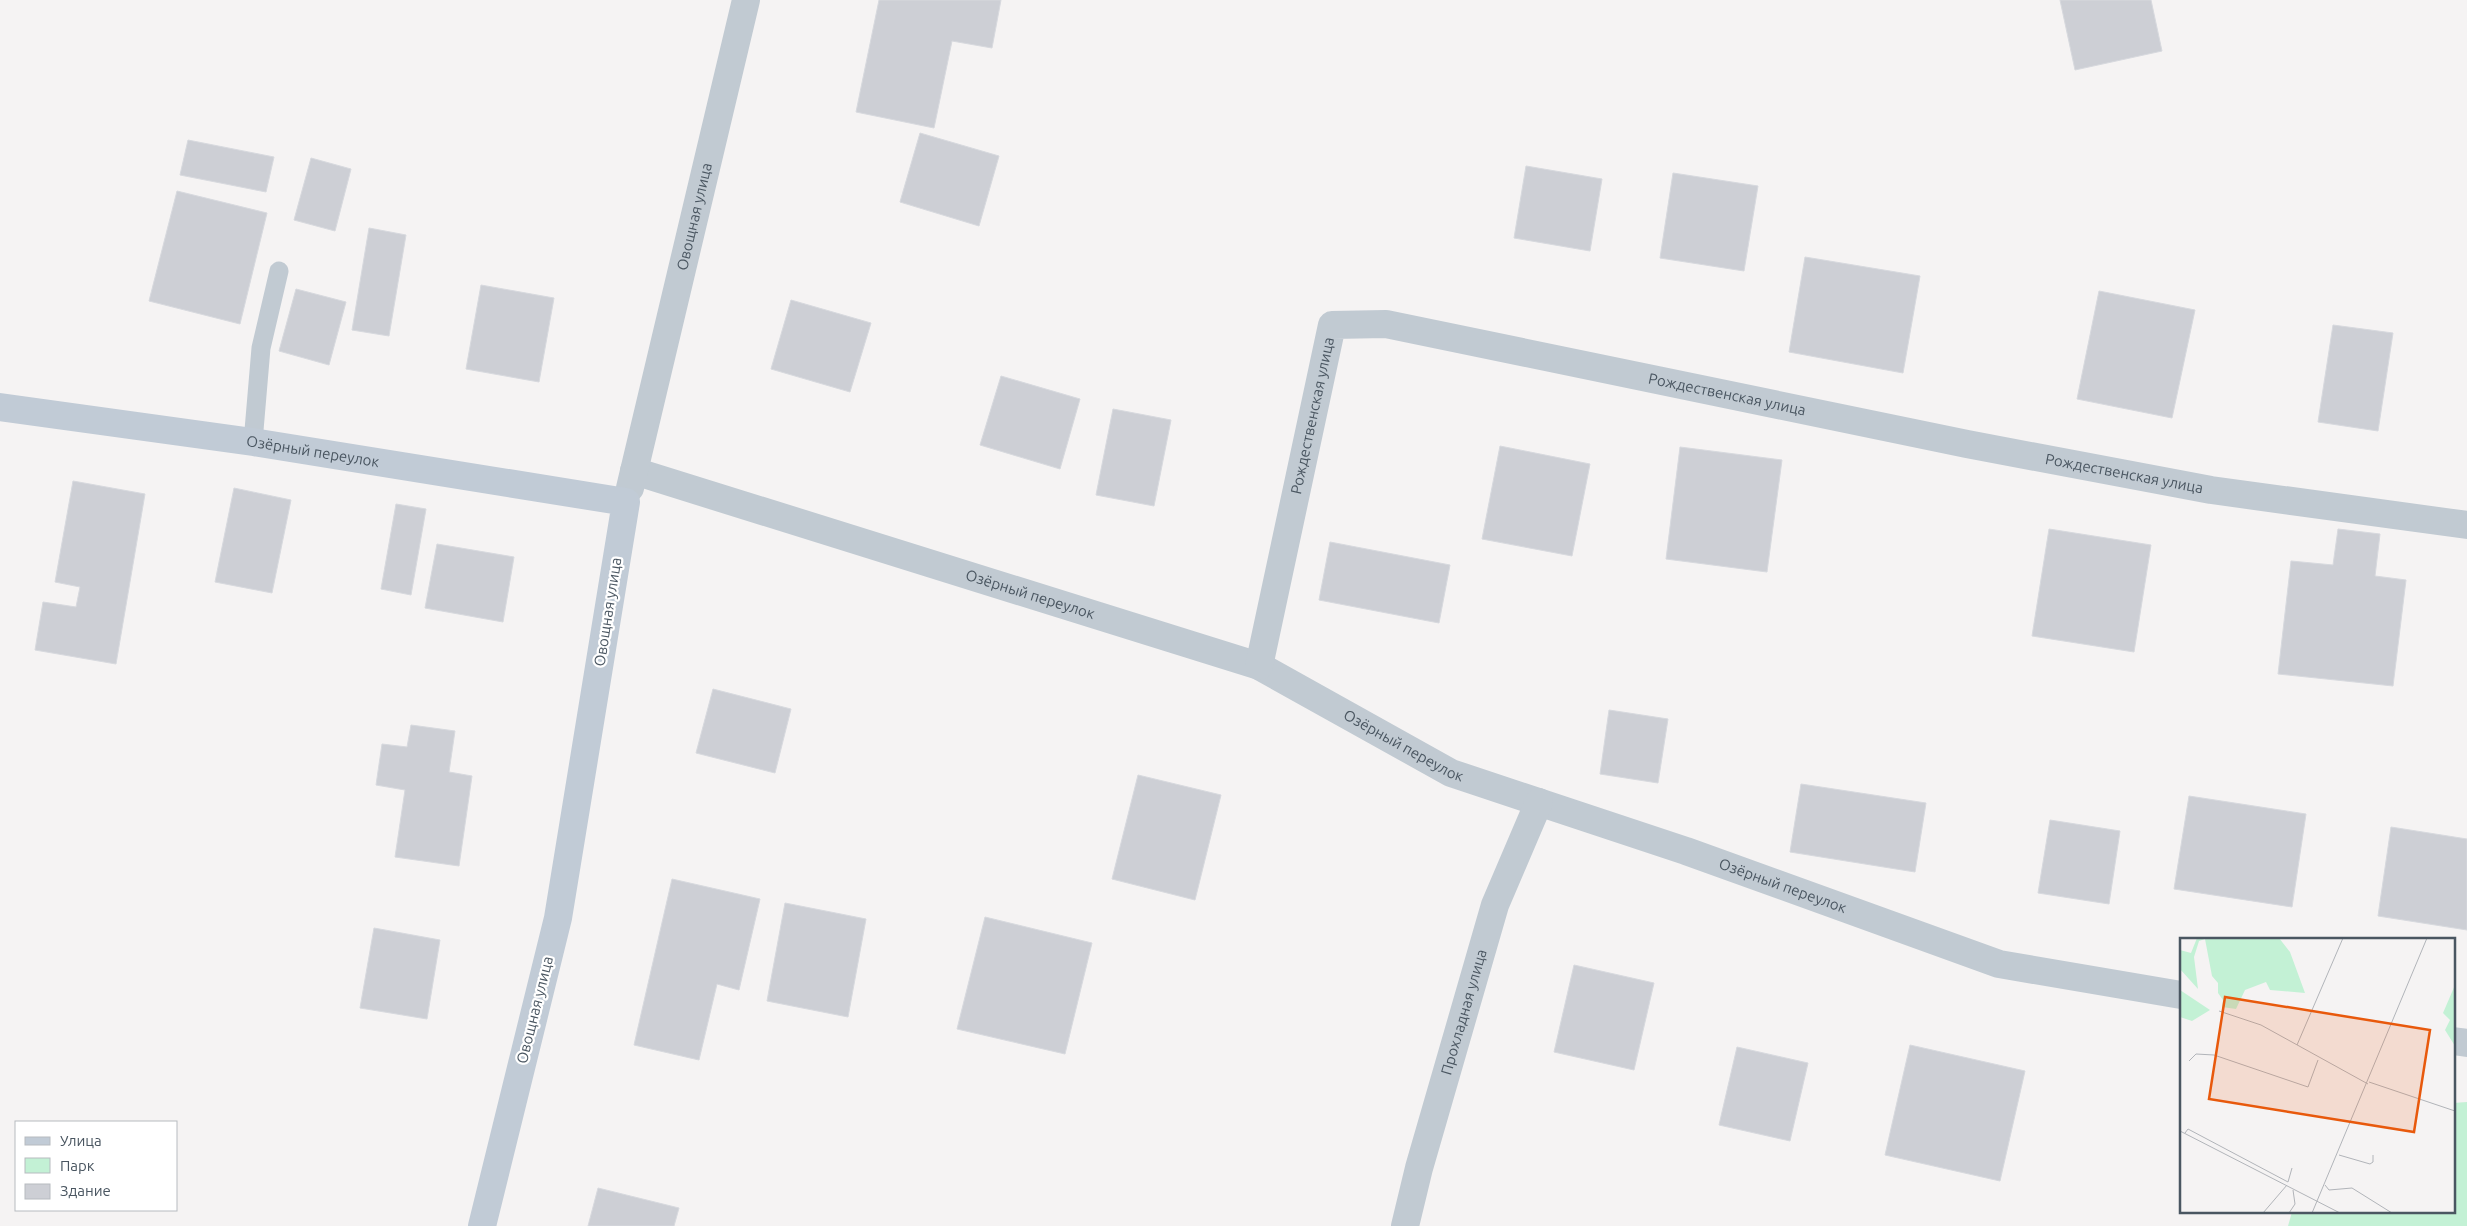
<svg xmlns="http://www.w3.org/2000/svg" width="2467" height="1226" font-family="Ubuntu,sans-serif">
<style>
.green{fill:#c3f1d5}
.building{fill:#cdcfd5;stroke:#d7d9de}
.lines{fill:none;stroke-linecap:round;stroke-linejoin:round}
.lane{stroke:#c1cad2;stroke-width:19}
.street{stroke:#c1cad2;stroke-width:28}
.secondary{stroke:#c1cbd6;stroke-width:28}
.labels{text-anchor:middle;stroke-width:4.5;stroke-linejoin:round;paint-order:stroke}
.street-label{font-size:15px;fill:#4a5661;stroke:#fff}
.inset-road{fill:none;stroke:#b1b4b9;stroke-width:1}
.view{fill:#e8590c;fill-opacity:0.15;stroke:#e8590c;stroke-width:2.5}
.inset-edge{fill:none;stroke:#4a5661;stroke-width:2.5}
</style>
<rect width="100%" height="100%" fill="#f5f3f3"/>
<polygon class="green" points="2467,1102 2467,1226 2288,1226 2292,1212 2453,1212 2453,1103"/>
<g class="building">
<polygon points="879,0 1001,0 992,48 952,41 934,128 856,112"/>
<polygon points="2060,0 2151,0 2162,51 2075,70"/>
<polygon points="920,133 999,156 979,226 900,202"/>
<polygon points="188,140 274,157 266,192 180,175"/>
<polygon points="311,158 351,169 335,231 294,220"/>
<polygon points="1526,166 1602,179 1590,251 1514,238"/>
<polygon points="1673,173 1758,186 1744,271 1660,258"/>
<polygon points="177,191 267,213 240,324 149,301"/>
<polygon points="369,228 406,235 389,336 352,330"/>
<polygon points="1805,257 1920,276 1903,373 1789,352"/>
<polygon points="481,285 554,298 539,382 466,369"/>
<polygon points="296,289 346,302 329,365 279,351"/>
<polygon points="2099,291 2195,310 2172,418 2077,399"/>
<polygon points="791,300 871,323 850,392 771,369"/>
<polygon points="2333,325 2393,333 2378,431 2318,422"/>
<polygon points="1001,376 1080,399 1060,469 980,445"/>
<polygon points="1113,409 1171,420 1154,506 1096,495"/>
<polygon points="1500,446 1590,464 1572,556 1482,539"/>
<polygon points="1680,447 1782,460 1767,572 1666,559"/>
<polygon points="73,481 145,494 116,664 35,650 43,602 76,607 80,587 55,582"/>
<polygon points="234,488 291,500 272,593 215,582"/>
<polygon points="396,504 426,509 411,595 381,589"/>
<polygon points="2049,529 2151,545 2134,652 2032,636"/>
<polygon points="2338,529 2380,534 2375,576 2406,580 2393,686 2278,674 2291,561 2333,565"/>
<polygon points="1330,542 1450,565 1439,623 1319,600"/>
<polygon points="437,544 514,557 503,622 425,608"/>
<polygon points="713,689 791,709 775,773 696,753"/>
<polygon points="1609,710 1668,719 1658,783 1600,774"/>
<polygon points="411,725 455,731 449,772 472,776 459,866 395,857 405,790 376,785 382,744 407,747"/>
<polygon points="1138,775 1221,795 1195,900 1112,879"/>
<polygon points="1801,784 1926,803 1915,872 1790,852"/>
<polygon points="2189,796 2306,814 2292,907 2174,889"/>
<polygon points="2050,820 2120,831 2109,904 2038,893"/>
<polygon points="2391,827 2467,839 2467,930 2378,916"/>
<polygon points="672,879 760,899 739,990 717,984 699,1060 634,1045"/>
<polygon points="785,903 866,919 848,1017 767,1001"/>
<polygon points="985,917 1092,943 1065,1054 957,1029"/>
<polygon points="374,928 440,940 427,1019 360,1008"/>
<polygon points="1574,965 1654,983 1634,1070 1554,1052"/>
<polygon points="1910,1045 2025,1071 2000,1181 1885,1155"/>
<polygon points="1737,1047 1808,1063 1790,1141 1719,1125"/>
<polygon points="598,1188 679,1208 674,1226 588,1226"/>
</g>
<g class="lines">
<polyline class="lane" points="253,442 261,348 279,271"/>
<g class="street">
<path id="s1" d="M634,471L1259,666L1451,773L1686,851L1999,964L2181,995"/>
<path id="s2" d="M630,488L746,0"/>
<path id="s3" d="M1259,666L1332,325L1386,324L1967,444L2211,490L2467,525"/>
<polyline points="2453,1041 2467,1043"/>
<path id="s4" d="M1405,1226L1419,1168L1495,905L1539,802"/>
</g>
<path class="secondary" id="s5" d="M0,407L253,442L626,502L558,918L482,1226"/>
</g>
<g class="labels">
<g class="street-label">
<text dy="5" stroke="none"><textPath href="#s2" startOffset="279">Овощная улица</textPath></text>
<text dy="5" stroke="none"><textPath href="#s3" startOffset="751">Рождественская улица</textPath></text>
<text dy="5" stroke="none"><textPath href="#s3" startOffset="256">Рождественская улица</textPath></text>
<text dy="5" stroke="none"><textPath href="#s5" startOffset="316">Озёрный переулок</textPath></text>
<text dy="5" stroke="none"><textPath href="#s3" startOffset="1156">Рождественская улица</textPath></text>
<text dy="5" stroke="none"><textPath href="#s1" startOffset="415">Озёрный переулок</textPath></text>
<text transform="translate(608 612) rotate(-81)" y="5">Овощная улица</text>
<text dy="5" stroke="none"><textPath href="#s1" startOffset="820">Озёрный переулок</textPath></text>
<text dy="5" stroke="none"><textPath href="#s1" startOffset="1225">Озёрный переулок</textPath></text>
<text transform="translate(535 1010) rotate(-76)" y="5">Овощная улица</text>
<text dy="5" stroke="none"><textPath href="#s4" startOffset="222">Прохладная улица</textPath></text>
</g>
</g>
<g transform="translate(2180 938)">
<rect width="275" height="275" fill="#f5f3f3"/>
<path d="M17,0H99L110,14L125,55L90,52L86,44L65,52L56,71L42,69L43,62L38,55V45L32,38L25,1L19,3L14,19L18,51L0,31V12L11,15ZM275,47V108L265,92L270,82L263,75ZM0,52L30,72L12,83L0,79Z" fill="#c3f1d5"/>
<path class="inset-road" d="M39,73L81,87L188,146M117,107L163,0M9,123L16,116L34,117L128,149L138,122M189,144L275,173M0,193L160,275M5,195L8,191L108,244L112,230M159,217L190,226L193,224V217M145,247L149,252L172,250L212,275M83,275L107,247M109,275L115,266L113,252M132,275L247,0"/>
<path class="view" d="M45,59L250,92L234,194L29,161Z"/>
<rect width="275" height="275" class="inset-edge"/>
</g>
<rect x="15" y="1121" width="162" height="90" fill="#ffffff" stroke="#b7bbc0"/>
<rect x="25" y="1137" width="25" height="8" fill="#c1cbd6" stroke="#b7bbc0"/>
<text x="60" y="1146" font-size="15" fill="#4a5661">Улица</text>
<rect x="25" y="1158" width="25" height="15" fill="#c3f1d5" stroke="#b7bbc0"/>
<text x="60" y="1171" font-size="15" fill="#4a5661">Парк</text>
<rect x="25" y="1184" width="25" height="15" fill="#cdcfd5" stroke="#b7bbc0"/>
<text x="60" y="1196" font-size="15" fill="#4a5661">Здание</text>
</svg>
